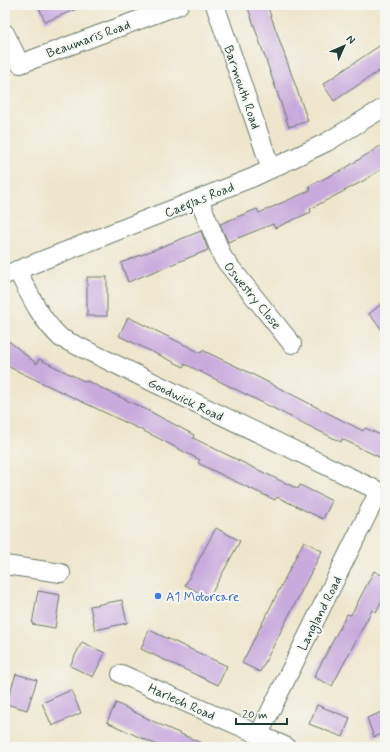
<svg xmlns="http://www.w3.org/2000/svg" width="390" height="752" font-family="Mynerve,sans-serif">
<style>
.building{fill:#c8aadd}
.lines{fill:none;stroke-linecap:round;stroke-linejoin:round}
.street-casing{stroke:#677869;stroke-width:20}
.street{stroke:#fff;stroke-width:18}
.shop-dot{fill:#3f7fe0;stroke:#f6f6f2;stroke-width:1.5}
.labels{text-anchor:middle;stroke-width:4;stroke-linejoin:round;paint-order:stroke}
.street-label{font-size:13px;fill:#1f3d34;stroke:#f6f6f2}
.shop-label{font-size:13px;fill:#366cbe;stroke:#f6f6f2;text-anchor:start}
</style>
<rect width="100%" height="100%" fill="#f6f6f2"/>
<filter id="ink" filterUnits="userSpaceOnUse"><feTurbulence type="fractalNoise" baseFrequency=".025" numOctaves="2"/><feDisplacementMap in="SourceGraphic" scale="8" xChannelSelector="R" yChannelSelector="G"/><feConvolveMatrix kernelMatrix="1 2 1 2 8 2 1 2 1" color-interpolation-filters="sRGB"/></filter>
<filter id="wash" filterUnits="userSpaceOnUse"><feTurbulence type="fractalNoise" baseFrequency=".012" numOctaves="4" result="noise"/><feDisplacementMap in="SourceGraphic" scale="16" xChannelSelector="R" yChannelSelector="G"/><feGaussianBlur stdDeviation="0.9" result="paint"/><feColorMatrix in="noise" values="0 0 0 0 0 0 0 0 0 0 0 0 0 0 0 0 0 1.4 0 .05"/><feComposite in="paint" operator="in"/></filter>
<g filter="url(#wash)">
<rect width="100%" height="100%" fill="#eee6cc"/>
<g id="blocks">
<g class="building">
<polygon points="38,5 86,5 45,22"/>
<polygon points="247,5 267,5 308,121 289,127"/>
<polygon points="385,42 385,67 334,101 323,84"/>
<polygon points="385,143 385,167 363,181 310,209 311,212 275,228 273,224 228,242 220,224 257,209 259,213 311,190 309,186 344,169"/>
<polygon points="201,231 208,250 128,282 121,263"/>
<rect x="87" y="277" width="20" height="39"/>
<polygon points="385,301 385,333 369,314"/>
<polygon points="128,317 201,353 202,350 244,370 363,431 365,428 385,437 385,460 342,439 341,442 185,364 184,367 119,336"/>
<polygon points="5,338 37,364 39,359 86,382 87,381 151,412 194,435 193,438 252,467 298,489 300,485 332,501 323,519 277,497 275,500 230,479 198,463 200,460 154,436 9,367 5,364"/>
<polygon points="216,528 240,541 209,598 185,585"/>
<polygon points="304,541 322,551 260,672 242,663"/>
<polygon points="374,571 385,577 385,594 376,612 372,610 332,686 314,677 347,614 351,615"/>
<polygon points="38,591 60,595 55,628 32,624"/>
<polygon points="122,600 127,623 95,630 90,606"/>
<polygon points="149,630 227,666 218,685 141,649"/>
<polygon points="82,642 105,653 93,677 70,666"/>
<polygon points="16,674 37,680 27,710 6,704"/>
<polygon points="71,690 81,713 52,726 42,703"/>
<polygon points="116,703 161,725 210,747 162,747 139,737 107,722"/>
<polygon points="317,705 350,718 343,737 309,724"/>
<polygon points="385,711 385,733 374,737 367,718"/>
</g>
</g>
</g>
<g filter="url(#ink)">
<use href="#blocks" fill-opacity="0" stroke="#677869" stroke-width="1"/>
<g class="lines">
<g class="street-casing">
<g id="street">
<polyline points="215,5 271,169"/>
<polyline points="5,33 20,64 179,5"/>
<polyline points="199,199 223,258 292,344"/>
<path d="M17,270C30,295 40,319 61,338L385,494"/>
<polyline points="5,275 254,177 327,142 385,107"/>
<polyline points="5,565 61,573"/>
<polyline points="121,674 287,747"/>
<polyline points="259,734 379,491"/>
</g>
</g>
<use href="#street" class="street"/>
</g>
</g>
<circle class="shop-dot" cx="158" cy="596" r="4"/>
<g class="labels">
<g class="street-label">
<text transform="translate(88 38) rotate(-20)" y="5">Beaumaris Road</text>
<text transform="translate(243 87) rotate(71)" y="5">Barmouth Road</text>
<text transform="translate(199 199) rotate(-22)" y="5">Caeglas Road</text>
<text transform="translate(253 295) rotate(51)" y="5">Oswestry Close</text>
<text transform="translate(186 399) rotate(26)" y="5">Goodwick Road</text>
<text transform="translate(319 613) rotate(-63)" y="5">Langland Road</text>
<text transform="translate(182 701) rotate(24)" y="5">Harlech Road</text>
</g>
<g class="shop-label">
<text x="166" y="601">A1 Motorcare</text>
</g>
</g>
<rect width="390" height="752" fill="none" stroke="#f6f6f2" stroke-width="20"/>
<g transform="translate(344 46) rotate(45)" stroke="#f6f6f2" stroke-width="3" paint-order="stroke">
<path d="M0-3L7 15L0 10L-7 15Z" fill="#1f3d34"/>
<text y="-6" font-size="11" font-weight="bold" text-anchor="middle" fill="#1f3d34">N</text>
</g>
<path d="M236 718v6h51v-6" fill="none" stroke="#1f3d34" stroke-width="2"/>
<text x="242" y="718" font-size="12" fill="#1f3d34" stroke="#f6f6f2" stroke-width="3" paint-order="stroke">20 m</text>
</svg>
